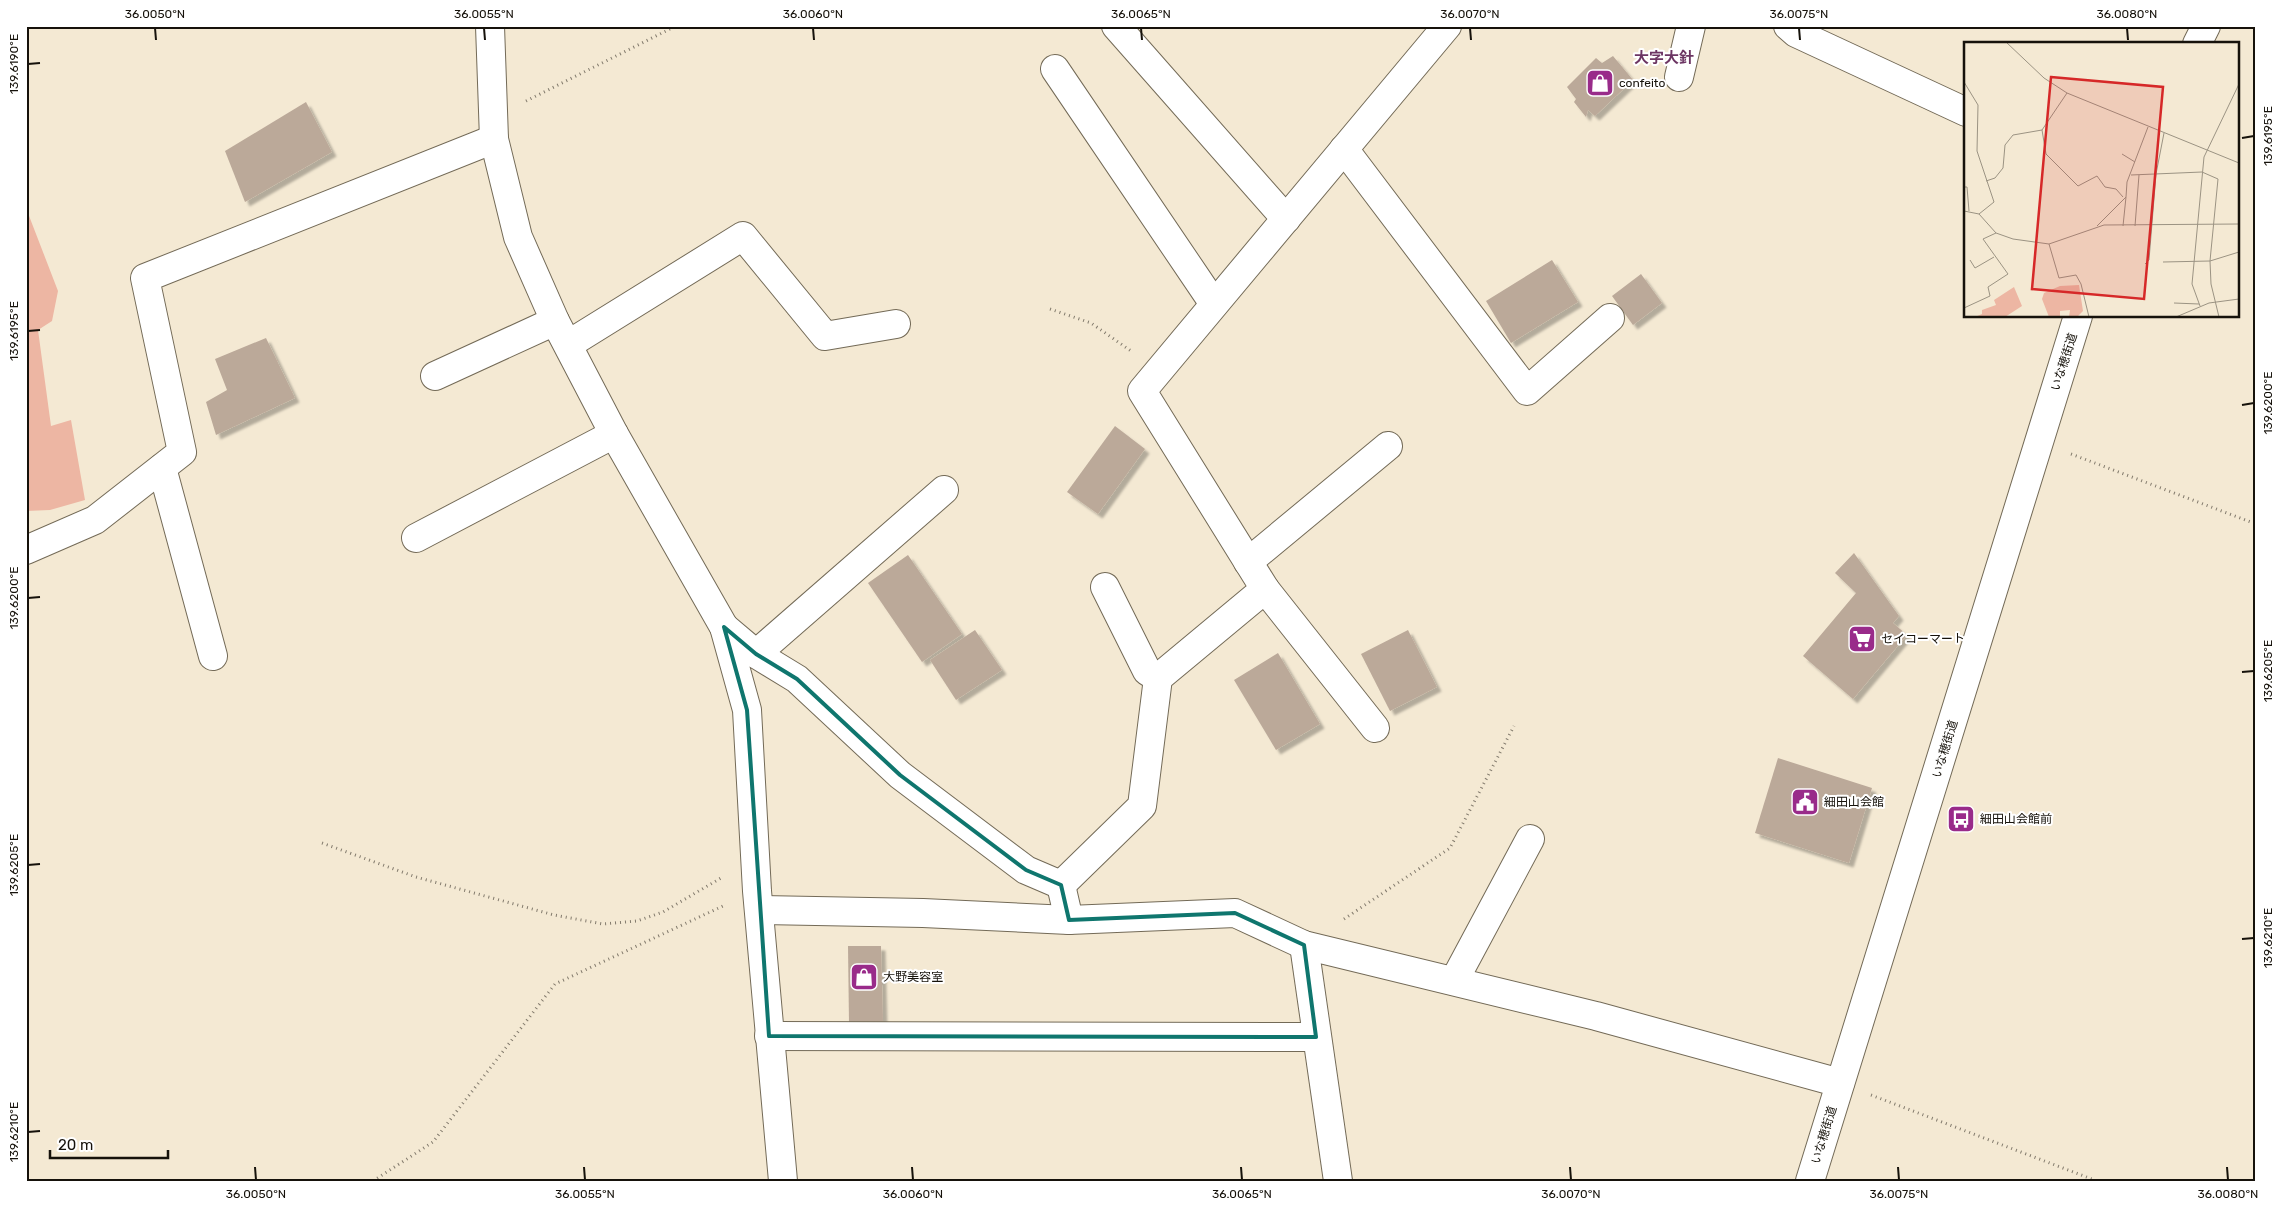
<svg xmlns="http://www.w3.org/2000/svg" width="2282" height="1207" font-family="Rubik,'Noto Sans JP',sans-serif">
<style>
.green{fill:#edb6a3}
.building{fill:#bba999;filter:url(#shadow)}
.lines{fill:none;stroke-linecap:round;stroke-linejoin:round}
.minor-casing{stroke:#736a57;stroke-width:30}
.path{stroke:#827a6c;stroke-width:3;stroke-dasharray:1 4;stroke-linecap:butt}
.minor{stroke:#fff;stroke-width:28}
.marked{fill:none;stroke:#0f766e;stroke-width:4;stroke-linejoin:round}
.ticks{fill:none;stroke:#16120b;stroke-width:2}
.labels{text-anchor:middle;stroke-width:4;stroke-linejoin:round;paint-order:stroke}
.poi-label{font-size:12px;fill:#16120b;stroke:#fff;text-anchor:start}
.street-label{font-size:12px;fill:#16120b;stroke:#fff}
.quarter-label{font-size:15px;font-weight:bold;fill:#6c3563;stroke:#fff}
.inset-road{fill:none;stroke:#9b9383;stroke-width:1}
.view{fill:#d62828;fill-opacity:0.15;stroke:#d62828;stroke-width:2.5}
.inset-edge{fill:none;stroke:#16120b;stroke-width:2.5}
.neatline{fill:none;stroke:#16120b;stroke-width:2}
.ticks-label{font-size:12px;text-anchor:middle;fill:#16120b}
</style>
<defs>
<filter id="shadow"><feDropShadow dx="4.5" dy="4.5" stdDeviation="1" flood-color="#0004"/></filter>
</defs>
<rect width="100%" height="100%" fill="#f4e9d3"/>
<polygon class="green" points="26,208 58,291 52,321 38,330 51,426 71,420 85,500 50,510 26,511"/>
<g class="building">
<polygon points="1613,56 1633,80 1595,116 1588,110 1586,117 1574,102 1576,99 1567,87 1596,58 1602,63"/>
<polygon points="306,102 332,152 245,202 225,151"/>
<polygon points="1552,260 1578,302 1511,343 1486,301"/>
<polygon points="1641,274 1662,303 1633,325 1612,296"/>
<polygon points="266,338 295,398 216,435 206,402 227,390 215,359"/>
<polygon points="1115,426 1145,449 1098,514 1067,492"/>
<polygon points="1854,553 1899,616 1893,623 1907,635 1853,699 1803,656 1856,593 1835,573"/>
<polygon points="908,555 962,634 922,662 868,583"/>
<polygon points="975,630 1002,670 956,700 930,660"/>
<polygon points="1408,630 1437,687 1390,711 1361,654"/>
<polygon points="1278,653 1320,724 1276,750 1234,680"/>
<polygon points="1778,758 1872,788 1849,863 1755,833"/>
<polygon points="848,946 881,946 883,1022 849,1023"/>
</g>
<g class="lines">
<g class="minor-casing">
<g id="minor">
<polyline points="490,26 494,139 518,237 555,321 614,434 724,627 747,710 757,891 783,1181"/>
<polyline points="1116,26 1286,219"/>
<polyline points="1788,26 1796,33 1966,112"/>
<polyline points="2197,44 2206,26"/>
<polyline points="1055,69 1214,304"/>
<polyline points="1679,77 1691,26"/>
<polyline points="1344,149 1527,391 1610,318"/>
<polyline points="569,344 743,236 825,336 896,324"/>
<polyline points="435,376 555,321"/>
<polyline points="162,468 213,656"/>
<polyline points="416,538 614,434"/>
<polyline points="26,550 95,520 182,452 145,278 494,139"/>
<polyline points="1248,562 1388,446"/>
<polyline points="1105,587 1147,671 1158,678"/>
<polyline points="1265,589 1375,728"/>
<polyline points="724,627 756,654 797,679 900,775 1026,870 1061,885"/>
<polyline points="756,654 944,490"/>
<polyline points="1061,885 1142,806 1158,678 1265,589 1142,391 1447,26"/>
<polyline points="1061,885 1069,920 1235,913 1304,945 1596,1016 1840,1083"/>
<polyline points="760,910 923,913 1069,920"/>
<polyline points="1304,945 1338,1181"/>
<polyline points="1454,981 1530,839"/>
<polyline points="769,1036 1316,1037"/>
<polyline points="1810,1181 2078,316"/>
</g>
</g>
<g class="path">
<polyline points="526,101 676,26"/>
<polyline points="1050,309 1091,323 1131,351"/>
<polyline points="2071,454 2256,524"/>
<polyline points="322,843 416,877 554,915 603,924 637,921 663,912 721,878"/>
<polyline points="1344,919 1450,848 1514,726"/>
<polyline points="1871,1095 2097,1181"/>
<polyline points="373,1181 433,1142 555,984 723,906"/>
</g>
<use href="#minor" class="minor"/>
</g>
<path class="marked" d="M724,627L756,654L797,679L900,775L1026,870L1061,885L1069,920L1235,913L1304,945L1316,1037L769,1036L747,710Z"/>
<path class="ticks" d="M155,28L156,40M484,28L485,40M813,28L814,40M1141,28L1142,40M1470,28L1471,40M1799,28L1800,40M2127,28L2128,40M28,64L40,63M2242,138L2254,136M28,331L40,330M2242,405L2254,403M28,598L40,597M2242,672L2254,671M28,865L40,864M2242,939L2254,938M28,1132L40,1131M255,1167L256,1180M584,1167L585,1180M912,1167L913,1180M1241,1167L1242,1180M1570,1167L1571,1180M1898,1167L1899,1180M2227,1167L2228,1180"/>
<defs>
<g id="shop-square" transform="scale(1.4375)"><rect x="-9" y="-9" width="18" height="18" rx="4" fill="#992b8a" stroke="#fff"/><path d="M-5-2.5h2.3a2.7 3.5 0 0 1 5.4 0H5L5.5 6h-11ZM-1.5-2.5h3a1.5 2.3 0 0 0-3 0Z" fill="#fff"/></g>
<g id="supermarket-square" transform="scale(1.4375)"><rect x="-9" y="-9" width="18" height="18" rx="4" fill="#992b8a" stroke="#fff"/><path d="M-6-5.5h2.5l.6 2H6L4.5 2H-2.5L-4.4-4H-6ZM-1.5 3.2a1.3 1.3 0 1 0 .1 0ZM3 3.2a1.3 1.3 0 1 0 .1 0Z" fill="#fff"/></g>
<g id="civic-square" transform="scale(1.4375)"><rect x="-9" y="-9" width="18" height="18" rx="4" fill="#992b8a" stroke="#fff"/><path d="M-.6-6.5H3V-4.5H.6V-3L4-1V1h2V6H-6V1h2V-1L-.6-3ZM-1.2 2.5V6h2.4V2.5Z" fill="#fff"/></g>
<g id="bus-square" transform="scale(1.4375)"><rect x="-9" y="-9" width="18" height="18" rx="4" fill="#992b8a" stroke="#fff"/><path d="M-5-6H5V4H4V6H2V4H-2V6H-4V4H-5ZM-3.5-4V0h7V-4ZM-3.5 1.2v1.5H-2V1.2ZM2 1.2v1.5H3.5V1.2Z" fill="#fff"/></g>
</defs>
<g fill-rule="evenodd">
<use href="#shop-square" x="1600" y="83"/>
<use href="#supermarket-square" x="1862" y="639"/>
<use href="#civic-square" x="1805" y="802"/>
<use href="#bus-square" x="1961" y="819"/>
<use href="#shop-square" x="864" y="977"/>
</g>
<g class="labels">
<g class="poi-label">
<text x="1619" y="87">confeito</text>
<text x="1881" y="643">セイコーマート</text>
<text x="1824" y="806">細田山会館</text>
<text x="1980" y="823">細田山会館前</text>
<text x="883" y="981">大野美容室</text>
</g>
<g class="street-label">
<text transform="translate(2064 362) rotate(-72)" y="4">いな穂街道</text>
<text transform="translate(1945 749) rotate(-73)" y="4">いな穂街道</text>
<text transform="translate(1824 1135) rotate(-73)" y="4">いな穂街道</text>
</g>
<g class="quarter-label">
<text x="1664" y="63">大字大針</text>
</g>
</g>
<g transform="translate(1964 42)">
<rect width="275" height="275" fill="#f4e9d3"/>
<path d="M115,243L119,269L113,275H105L106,268L96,269V275H85L78,257L80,251L96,244ZM50,245L58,264L41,275H11L18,272V268L32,263L30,258Z" fill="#edb6a3"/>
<path class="inset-road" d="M42,0L80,36L103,51L275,121M0,40L14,63L13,109L30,160L15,172M78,88L82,112L114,144L133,134L141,145L152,147L159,155M158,112L171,120M167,133L238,130L254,137L246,219L247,242L255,275M22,139L31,136L39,126L41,103L49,93L78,88L103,51M0,145H3L5,169M0,169L15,172L32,191L49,197L85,202L140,183L275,182M133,184L162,155L163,140L184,85M159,184L162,155M171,184L175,133M85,202L95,236L112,233L117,242L125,275M6,218L11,226L30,215M199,220L246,219L275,210M181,222L185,218L192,132L200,91M210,261L235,262M236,264L228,242L240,115L275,42M0,266L26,254L24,245L44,232L19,197L32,191M212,275L245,261L275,257"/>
<path class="view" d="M87,35L199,45L180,257L68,247Z"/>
<rect width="275" height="275" class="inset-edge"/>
</g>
<rect width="2282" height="1207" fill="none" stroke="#ffffff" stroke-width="55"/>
<path d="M50 1150v8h118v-8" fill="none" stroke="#16120b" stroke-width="2.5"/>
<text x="58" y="1150" font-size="15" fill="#16120b" stroke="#ffffff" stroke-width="4" paint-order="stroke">20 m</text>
<rect x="28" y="28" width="2226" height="1152" class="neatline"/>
<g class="ticks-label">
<text x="155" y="18">36.0050°N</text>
<text x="484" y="18">36.0055°N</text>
<text x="813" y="18">36.0060°N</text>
<text x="1141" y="18">36.0065°N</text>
<text x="1470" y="18">36.0070°N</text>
<text x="1799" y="18">36.0075°N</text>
<text x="2127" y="18">36.0080°N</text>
<text transform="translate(14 64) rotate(-90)" y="4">139.6190°E</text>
<text transform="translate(2268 136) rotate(-90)" y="4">139.6195°E</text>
<text transform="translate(14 331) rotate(-90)" y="4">139.6195°E</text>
<text transform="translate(2268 403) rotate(-90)" y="4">139.6200°E</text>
<text transform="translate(14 598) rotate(-90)" y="4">139.6200°E</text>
<text transform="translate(2268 671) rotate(-90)" y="4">139.6205°E</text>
<text transform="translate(14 865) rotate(-90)" y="4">139.6205°E</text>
<text transform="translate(2268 938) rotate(-90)" y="4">139.6210°E</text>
<text transform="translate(14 1132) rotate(-90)" y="4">139.6210°E</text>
<text x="256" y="1198">36.0050°N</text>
<text x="585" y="1198">36.0055°N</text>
<text x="913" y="1198">36.0060°N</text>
<text x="1242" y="1198">36.0065°N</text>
<text x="1571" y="1198">36.0070°N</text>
<text x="1899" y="1198">36.0075°N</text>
<text x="2228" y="1198">36.0080°N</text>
</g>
</svg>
